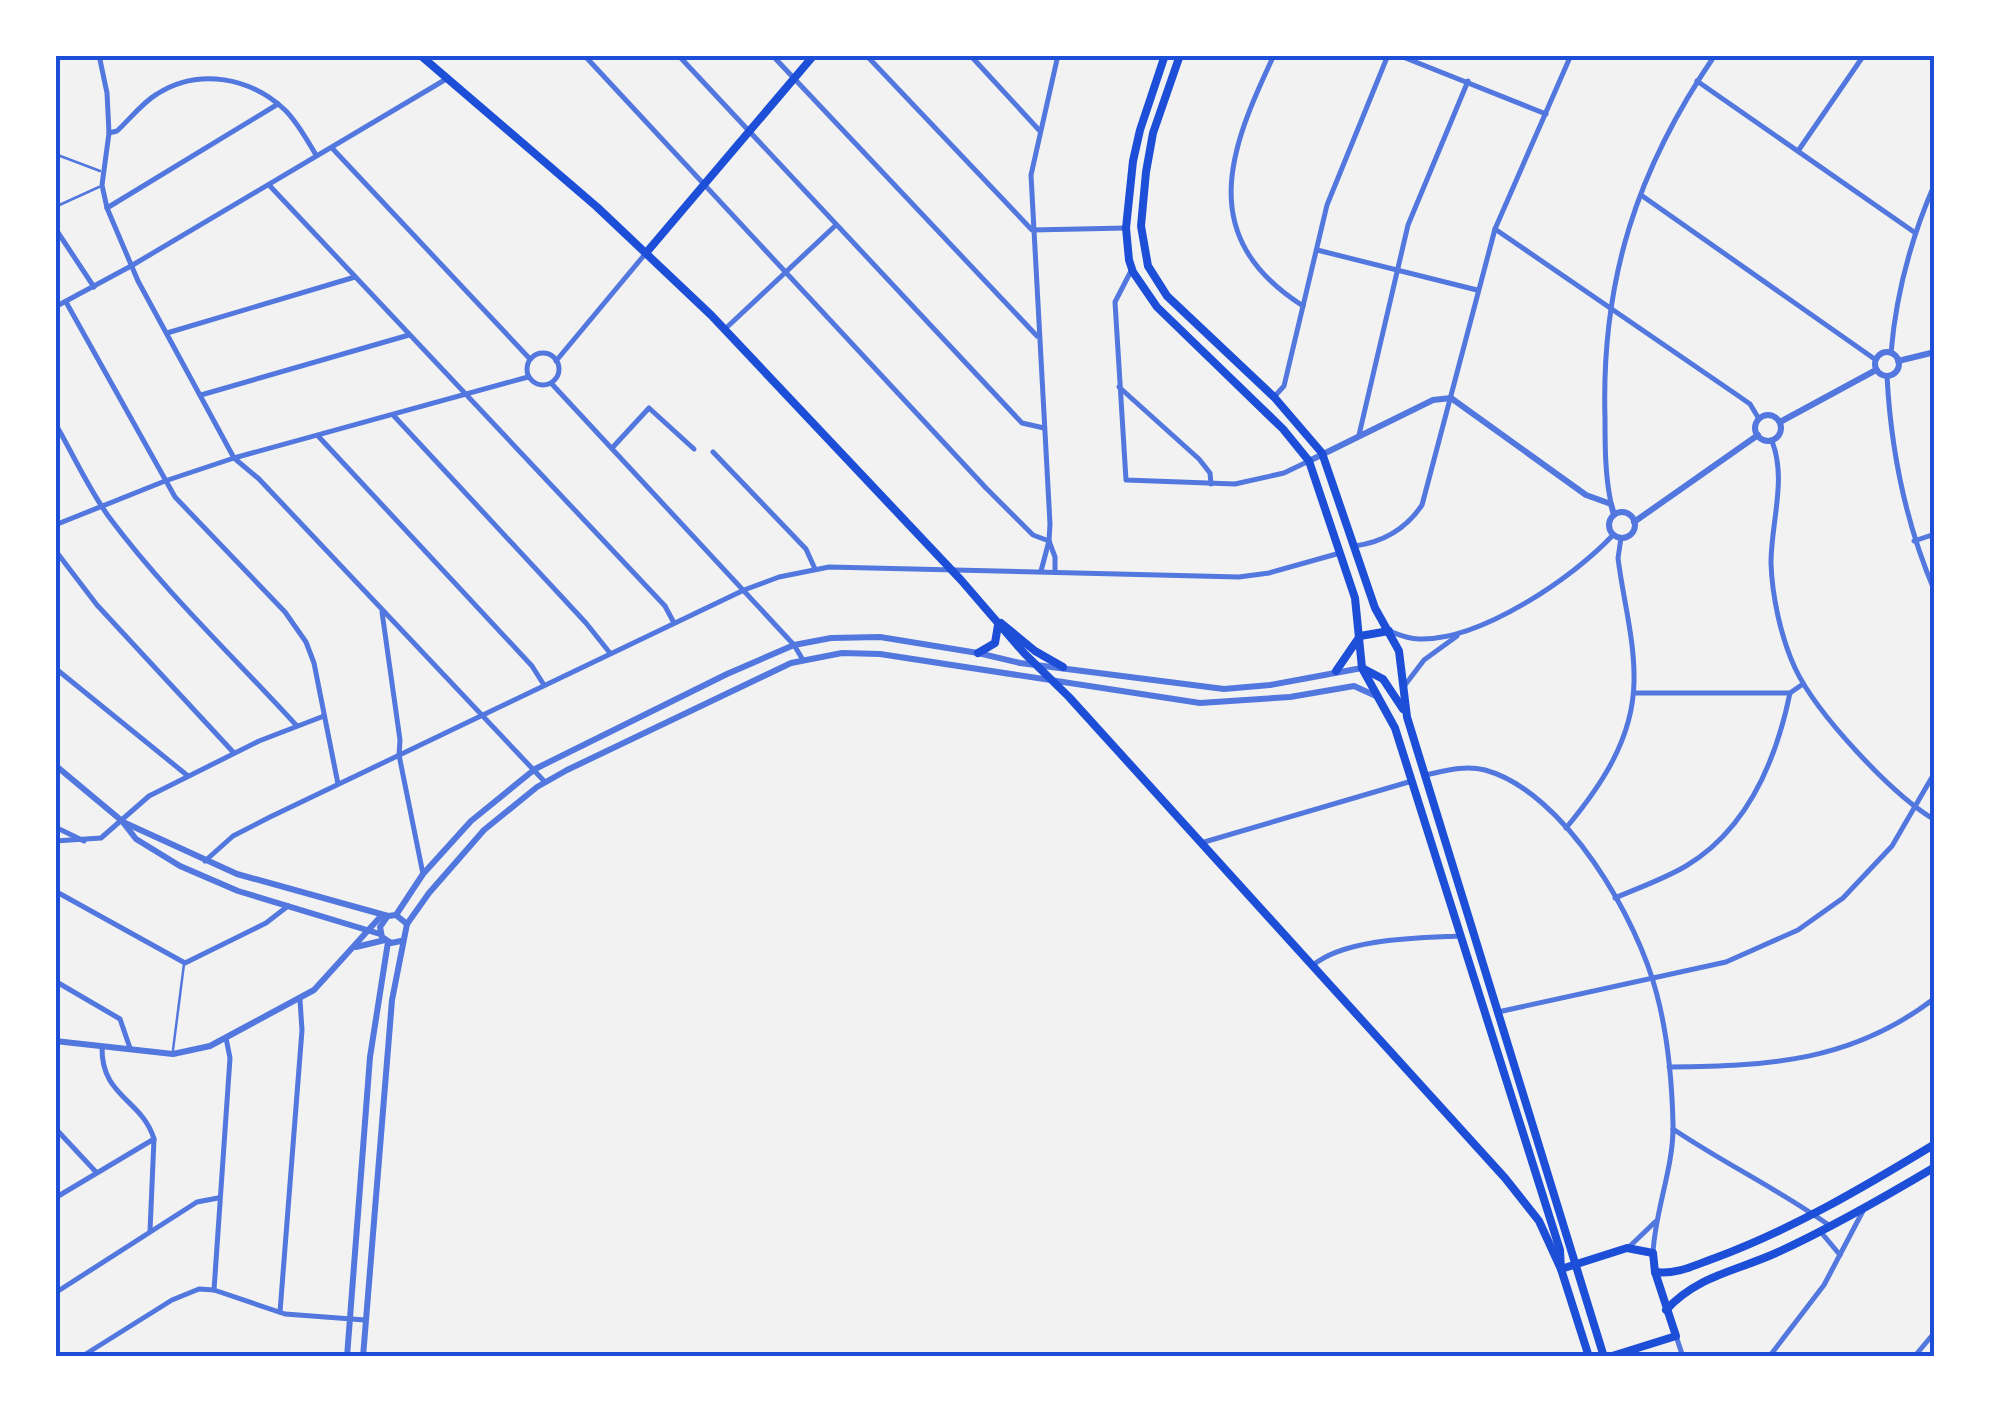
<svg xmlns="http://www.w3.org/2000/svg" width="1990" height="1412" font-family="Overpass,sans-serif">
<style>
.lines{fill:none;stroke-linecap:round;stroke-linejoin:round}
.service{stroke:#5277de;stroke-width:2.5}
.minor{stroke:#5277de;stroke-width:5}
.tertiary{stroke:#5277de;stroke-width:6}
.secondary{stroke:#1d4ed8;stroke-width:8}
.primary{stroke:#1d4ed8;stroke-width:8}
.neatline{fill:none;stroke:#1d4ed8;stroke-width:4}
</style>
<rect width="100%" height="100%" fill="#f2f2f2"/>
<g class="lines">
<g class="service">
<polyline points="55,154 100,171"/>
<polyline points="55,207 99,187"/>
<polyline points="173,1050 184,964"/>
</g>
<g class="minor">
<polyline points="99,55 107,93 109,133 102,185 107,208 138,281 234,458 259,479 545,782"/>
<polyline points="584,55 986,488 1033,535 1049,541"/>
<polyline points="678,55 1022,423 1044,428"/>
<polyline points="772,55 1037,336"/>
<polyline points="866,55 1032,230 1126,228"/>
<polyline points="970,55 1039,130"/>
<path d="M1274,55C1229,150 1195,237 1303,306"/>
<polyline points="1398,55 1546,114"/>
<polyline points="1697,81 1914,232"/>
<path d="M109,133L117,131C130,119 142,103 157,94C199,67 251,78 285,110C298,123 307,140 316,155"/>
<polyline points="332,148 530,359"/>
<polyline points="1798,151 1864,55"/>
<polyline points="269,185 665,606 674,623"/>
<polyline points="1641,195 1876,360"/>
<polyline points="107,208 278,104"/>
<polyline points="55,228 94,287"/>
<polyline points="1495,229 1740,397 1750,404 1759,419"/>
<polyline points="1317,250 1477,290"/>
<polyline points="1132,269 1115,302 1126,480 1235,484 1284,473 1309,461"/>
<polyline points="66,302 175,497 285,612 306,642 314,663 338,784"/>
<polyline points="55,307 131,266 448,78"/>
<polyline points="725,329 836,225"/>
<polyline points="167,333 355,277"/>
<path d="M1891,353C1896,293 1911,238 1935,183"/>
<circle cx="543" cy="369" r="16"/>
<polyline points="556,361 646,253"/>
<path d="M1887,376C1891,452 1905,522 1935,592"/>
<polyline points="551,383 794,645 803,660"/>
<polyline points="1119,387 1199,459 1210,473 1211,484"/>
<polyline points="201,395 409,335"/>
<polyline points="1274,397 1284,386 1327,205 1388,55"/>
<polyline points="394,416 586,623 610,653"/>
<path d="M55,423C73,454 88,488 109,517C165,592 233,656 296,725"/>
<polyline points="1359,435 1408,225 1468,81"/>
<polyline points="319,437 532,666 544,685"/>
<path d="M1772,441C1787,479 1771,523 1771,563C1772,596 1781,638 1795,668C1816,713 1892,795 1935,820"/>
<polyline points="613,447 649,408 694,449"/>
<polyline points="713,452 806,549 815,569"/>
<path d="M1611,503C1605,475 1605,446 1605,418C1601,280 1637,169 1715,55"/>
<polyline points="55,525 165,481 234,458 528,377"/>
<polyline points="1049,541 1055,557 1055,572"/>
<polyline points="1914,541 1935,534"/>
<path d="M1355,546C1383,542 1406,529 1422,505L1495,229L1571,55"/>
<polyline points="55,550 97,605 234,753"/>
<polyline points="1041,571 1049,541 1050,524 1031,175 1058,55"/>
<polyline points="382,612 400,740 399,755 423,874"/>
<path d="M1389,631C1399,635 1408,639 1419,639C1480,641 1573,578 1613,535"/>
<polyline points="55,668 188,776"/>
<polyline points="1405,685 1424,660 1457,636"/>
<polyline points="1634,693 1790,693 1803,684"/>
<path d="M1425,775C1445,771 1464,765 1485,770C1565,792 1638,919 1657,995C1668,1037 1672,1081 1673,1124C1674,1167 1655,1210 1653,1253"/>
<polyline points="55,827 84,841"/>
<path d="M1566,828C1601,786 1633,739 1634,682C1635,640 1623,599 1618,558L1621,538"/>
<polyline points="55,841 101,838 149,796 259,741 324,716"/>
<polyline points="1201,843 1412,781"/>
<polyline points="205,861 233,836 270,817 744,590 779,577 829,567 1239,577 1269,573 1340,553"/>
<polyline points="55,891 185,963 266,923 288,906"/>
<path d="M1615,898C1638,888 1664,879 1686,866C1748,829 1776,761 1790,693"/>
<path d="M1312,966C1344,938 1419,938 1461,936"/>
<polyline points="55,981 120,1019 130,1048"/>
<polyline points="1498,1012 1726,962 1798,930 1843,898 1892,846 1935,772"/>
<path d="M102,1047C101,1097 142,1099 154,1139L150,1231"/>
<path d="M1669,1067C1769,1066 1852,1062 1935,998"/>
<polyline points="55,1128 96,1172"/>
<path d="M1673,1129C1725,1164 1780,1190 1830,1226"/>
<polyline points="55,1198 154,1139"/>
<polyline points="1820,1231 1840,1255"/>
<polyline points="1628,1248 1655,1222"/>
<polyline points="214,1290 230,1058 226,1038"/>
<polyline points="55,1293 197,1202 218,1198"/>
<polyline points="280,1312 302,1030 300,1000"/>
<polyline points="1676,1336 1683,1357"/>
<polyline points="81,1357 172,1300 199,1289 214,1290 285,1314 365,1320"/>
<polyline points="1769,1357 1824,1285 1864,1209"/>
<polyline points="1914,1357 1935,1332"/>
</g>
<g class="tertiary">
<circle cx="1887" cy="364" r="12"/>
<polyline points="1898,361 1935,352"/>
<circle cx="1768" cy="428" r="13"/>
<polyline points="1780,422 1876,370"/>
<polyline points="1309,461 1433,400 1451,398 1586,495 1611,504 1614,515"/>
<circle cx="1622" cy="525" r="13"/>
<polyline points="1634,522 1758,435"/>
<polyline points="55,765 122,821 136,839 180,866 238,891 380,934"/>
<polyline points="123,822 237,874 388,916 396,915 407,924"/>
<polyline points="396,915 423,874 471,821 535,769 727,674 794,645 831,638 880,637 978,653 1020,663 1224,689 1270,685 1362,668"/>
<polyline points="387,917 380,927 382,937 391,943 401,941"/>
<polyline points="356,947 385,940"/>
<polyline points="55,1041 173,1054 210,1046 314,990 382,915"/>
<polyline points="347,1357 370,1057 388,942"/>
<polyline points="363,1357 392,1000 407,924 429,893 484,830 537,787 567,770 791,663 842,653 880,654 1200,703 1290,697 1354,686 1376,696"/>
</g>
<g class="secondary">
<polyline points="1561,1269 1627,1248 1653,1253 1655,1272 1676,1336 1609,1357"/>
<path d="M1655,1272C1676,1275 1695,1265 1715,1258C1793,1229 1864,1187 1935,1144"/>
<path d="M1666,1310C1697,1276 1736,1271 1776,1253C1831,1228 1883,1198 1935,1167"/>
</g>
<g class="primary">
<polyline points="420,55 597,207 711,315 961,580 1024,653 1069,697 1505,1178 1539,1221 1561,1269"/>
<polyline points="1165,55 1140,130 1133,161 1126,228 1129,260 1133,272 1157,307 1283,429 1309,461 1355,598 1362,668 1395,728 1560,1250 1561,1269 1589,1357"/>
<polyline points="1180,55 1153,133 1146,172 1141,226 1148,266 1167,296 1274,397 1322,453 1375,608 1399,651 1407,717 1604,1357"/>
<polyline points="646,253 814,55"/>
<polyline points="1001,623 1035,651 1063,667"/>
<polyline points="978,653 995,643 998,625"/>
<polyline points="1362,668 1383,679 1403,709"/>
<polyline points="1336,671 1360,636 1389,631"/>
</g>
</g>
<rect width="1990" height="1412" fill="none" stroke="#ffffff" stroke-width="115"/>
<rect x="58" y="58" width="1874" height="1296" class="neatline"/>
</svg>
